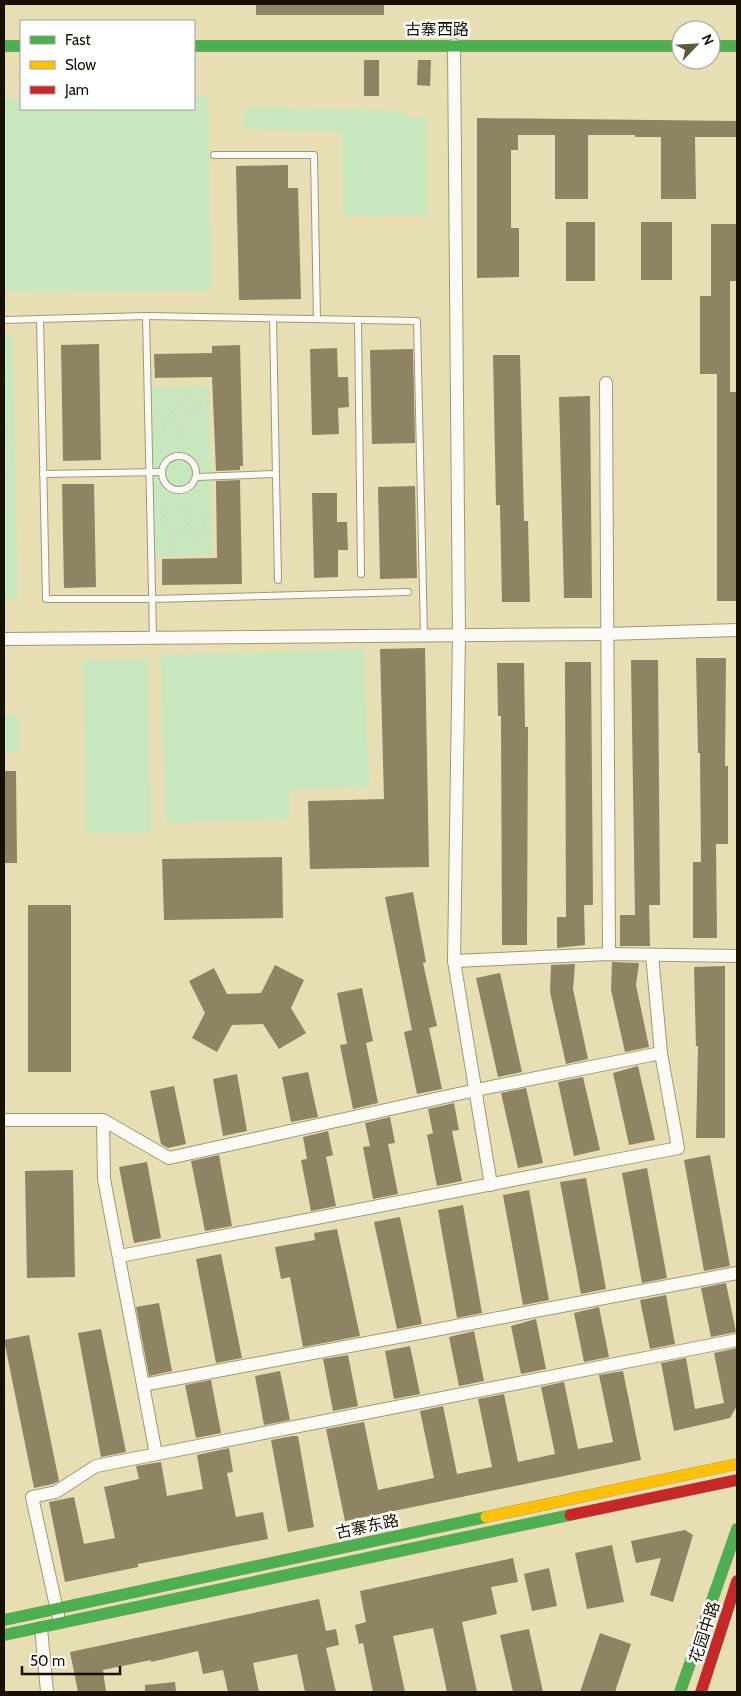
<svg xmlns="http://www.w3.org/2000/svg" width="741" height="1696" font-family="Cabin,'Noto Sans SC',sans-serif">
<style>
.green{fill:#c9e7bf}
.building{fill:#8e8363}
.lines{fill:none;stroke-linecap:round;stroke-linejoin:round}
.lane-casing{stroke:#a09875;stroke-width:8}
.street-casing{stroke:#a09875;stroke-width:14}
.fast-casing{stroke:#a09875;stroke-width:12}
.slow-casing{stroke:#a09875;stroke-width:12}
.jam-casing{stroke:#a09875;stroke-width:12}
.path{stroke:#d9d6c8;stroke-width:2.5;stroke-dasharray:2.5 4;stroke-linecap:butt}
.lane{stroke:#fcfaf4;stroke-width:6}
.street{stroke:#fcfaf4;stroke-width:12}
.fast{stroke:#4caf50;stroke-width:11}
.slow{stroke:#ffc107;stroke-width:11}
.jam{stroke:#c62828;stroke-width:11}
.labels{text-anchor:middle;stroke-width:5;stroke-linejoin:round;paint-order:stroke}
.street-label{font-size:16px;fill:#161100;stroke:#fff}
</style>
<rect width="100%" height="100%" fill="#e8deb3"/>
<g class="green">
<polygon points="194,96 208,96 211,290 4,292 4,99 21,99 21,109 194,109"/>
<polygon points="245,107 402,111 403,118 427,118 428,215 343,216 342,131 243,129"/>
<polygon points="4,337 13,337 18,598 4,599"/>
<polygon points="209,386 212,554 155,557 152,388"/>
<polygon points="364,649 369,787 289,790 290,819 166,823 160,655"/>
<polygon points="148,659 151,833 86,833 83,660"/>
<polygon points="4,714 18,714 19,751 4,752"/>
</g>
<g class="building">
<rect x="256" y="4" width="128" height="11"/>
<rect x="364" y="60" width="15" height="36"/>
<polygon points="418,60 431,60 430,86 417,85"/>
<polygon points="477,118 737,121 737,137 695,137 696,199 661,199 661,137 635,137 635,135 588,135 588,199 555,199 555,135 518,135 518,150 511,150 511,228 519,228 519,277 477,278"/>
<polygon points="288,165 288,188 298,188 301,299 239,300 236,166"/>
<rect x="566" y="222" width="29" height="59"/>
<rect x="641" y="222" width="31" height="58"/>
<polygon points="711,224 737,224 737,281 730,281 730,392 737,392 737,601 717,601 717,374 700,374 700,296 711,296"/>
<polygon points="99,344 101,460 63,461 61,345"/>
<polygon points="240,345 243,466 240,466 240,470 216,471 212,377 155,378 154,354 212,353 212,346"/>
<polygon points="337,348 338,377 348,377 349,407 338,408 339,434 312,435 310,349"/>
<polygon points="413,349 415,443 372,444 370,350"/>
<polygon points="493,355 520,355 524,521 528,521 530,602 502,602 500,505 496,505"/>
<polygon points="590,396 592,598 564,598 559,397"/>
<polygon points="240,480 242,584 162,585 162,559 217,558 216,481"/>
<polygon points="62,484 94,484 96,587 64,588"/>
<polygon points="415,486 417,578 380,579 378,487"/>
<polygon points="312,493 337,493 337,522 347,522 348,550 338,550 338,577 314,578"/>
<polygon points="425,648 429,867 310,869 308,801 384,799 380,649"/>
<polygon points="696,658 726,658 725,766 728,766 728,844 716,844 717,938 693,938 693,862 701,862 700,753 698,753"/>
<polygon points="631,660 658,660 660,905 649,905 650,946 620,946 620,915 635,915"/>
<polygon points="565,662 591,662 593,905 584,905 585,945 557,948 557,917 566,917"/>
<polygon points="497,663 524,663 525,727 528,727 527,945 502,945 501,716 498,716"/>
<polygon points="4,771 16,771 17,863 4,863"/>
<polygon points="282,857 283,918 164,920 162,859"/>
<polygon points="413,892 426,962 423,963 437,1026 429,1028 442,1089 417,1094 404,1032 412,1030 385,897"/>
<rect x="28" y="905" width="43" height="167"/>
<polygon points="612,962 639,963 636,985 649,1047 625,1052 611,990"/>
<polygon points="575,964 573,989 588,1059 566,1064 550,992 551,965"/>
<polygon points="275,965 304,980 291,1008 306,1033 279,1049 263,1024 232,1025 217,1052 192,1038 205,1013 189,981 214,968 227,994 261,993"/>
<polygon points="725,966 725,1138 696,1138 698,1046 696,1046 694,967"/>
<polygon points="500,973 522,1072 498,1077 476,978"/>
<polygon points="362,988 373,1041 366,1043 378,1103 353,1109 340,1045 347,1044 337,993"/>
<polygon points="638,1066 655,1140 629,1145 613,1073"/>
<polygon points="308,1072 318,1117 291,1122 282,1077"/>
<polygon points="237,1074 247,1131 223,1136 213,1079"/>
<polygon points="583,1077 600,1150 574,1156 558,1082"/>
<polygon points="174,1086 186,1144 168,1148 161,1144 150,1091"/>
<polygon points="526,1088 543,1163 518,1168 501,1093"/>
<polygon points="454,1103 459,1130 452,1131 462,1181 437,1186 427,1135 433,1133 428,1109"/>
<polygon points="390,1117 395,1143 388,1144 398,1194 373,1199 363,1147 370,1146 365,1123"/>
<polygon points="328,1131 333,1155 326,1157 336,1206 311,1211 301,1160 307,1159 303,1137"/>
<polygon points="219,1155 232,1226 205,1231 191,1161"/>
<polygon points="710,1155 730,1266 704,1271 684,1160"/>
<polygon points="147,1162 161,1238 134,1243 119,1167"/>
<polygon points="647,1168 667,1278 642,1283 622,1173"/>
<polygon points="73,1170 75,1277 27,1278 25,1171"/>
<polygon points="586,1178 606,1289 581,1294 560,1182"/>
<polygon points="529,1190 549,1300 523,1305 503,1195"/>
<polygon points="463,1205 482,1313 457,1318 438,1210"/>
<polygon points="400,1217 422,1324 397,1329 374,1222"/>
<polygon points="337,1229 360,1336 303,1347 290,1277 281,1279 275,1247 315,1240 314,1233"/>
<polygon points="221,1254 242,1358 216,1363 196,1259"/>
<polygon points="726,1283 736,1332 711,1337 701,1288"/>
<polygon points="666,1295 675,1344 650,1349 640,1300"/>
<polygon points="159,1303 172,1371 149,1376 136,1307"/>
<polygon points="599,1307 609,1357 584,1362 574,1313"/>
<polygon points="536,1319 546,1369 521,1374 511,1326"/>
<polygon points="101,1329 126,1452 101,1457 78,1333"/>
<polygon points="474,1331 484,1381 459,1386 449,1337"/>
<polygon points="29,1335 59,1481 53,1484 34,1488 4,1340"/>
<polygon points="410,1346 420,1394 394,1399 385,1351"/>
<polygon points="737,1348 737,1406 730,1418 674,1431 661,1363 686,1358 695,1409 724,1403 714,1353"/>
<polygon points="348,1355 358,1406 333,1411 323,1359"/>
<polygon points="280,1371 290,1420 264,1425 255,1376"/>
<polygon points="623,1371 641,1460 345,1521 326,1429 364,1422 378,1490 434,1478 420,1411 443,1406 457,1474 492,1467 478,1399 504,1394 518,1462 555,1454 541,1387 564,1382 578,1449 613,1442 599,1375"/>
<polygon points="211,1380 221,1433 196,1438 185,1385"/>
<polygon points="293,1436 298,1436 314,1527 288,1532 271,1440"/>
<polygon points="229,1448 233,1472 227,1473 236,1517 263,1512 268,1539 138,1564 138,1567 65,1582 49,1502 74,1497 84,1544 115,1538 104,1487 139,1479 136,1466 161,1462 167,1496 203,1489 197,1455"/>
<polygon points="685,1530 693,1535 673,1602 650,1595 661,1558 636,1563 631,1541"/>
<polygon points="612,1545 624,1602 587,1609 575,1553"/>
<polygon points="513,1558 518,1582 491,1587 497,1614 462,1622 477,1692 447,1692 433,1628 393,1636 405,1692 373,1692 363,1643 359,1644 355,1625 366,1622 360,1591"/>
<polygon points="549,1568 557,1606 532,1611 524,1574"/>
<polygon points="319,1599 326,1631 336,1629 339,1645 326,1648 336,1692 305,1692 297,1654 253,1663 259,1692 228,1692 223,1670 203,1674 198,1651 151,1662 151,1660 103,1670 106,1692 78,1692 70,1652"/>
<polygon points="529,1629 543,1692 513,1692 500,1635"/>
<polygon points="600,1633 631,1644 615,1692 580,1692"/>
<polygon points="175,1682 176,1692 145,1692 145,1685"/>
</g>
<g class="lines">
<g class="lane-casing">
<g id="lane">
<polyline points="214,155 314,155 317,319"/>
<polyline points="146,316 417,321 424,636"/>
<polyline points="40,319 46,599 152,599 408,592"/>
<polyline points="273,319 278,580"/>
<polyline points="4,320 146,316 153,638"/>
<polyline points="358,320 361,574"/>
<circle cx="179" cy="473" r="17"/>
<polyline points="43,474 162,472"/>
<polyline points="197,477 275,474"/>
</g>
</g>
<g class="street-casing">
<g id="street">
<polyline points="454,45 459,636 454,961 491,1185"/>
<polyline points="606,383 609,954"/>
<polyline points="4,639 607,634 737,630"/>
<polyline points="454,961 609,954 737,956"/>
<polyline points="4,1120 103,1120 169,1158 476,1090 661,1053"/>
<polyline points="103,1120 104,1179 156,1454"/>
<polyline points="120,1256 678,1148 661,1053 652,955"/>
<polyline points="143,1385 737,1273"/>
<polyline points="58,1615 32,1497 56,1492 96,1466 737,1340"/>
<polyline points="41,1628 47,1692"/>
</g>
</g>
<g class="fast-casing">
<g id="fast">
<polyline points="4,46 21,46"/>
<polyline points="194,46 681,46"/>
<polyline points="711,46 737,46"/>
<polyline points="4,1620 486,1517"/>
<polyline points="4,1635 570,1515"/>
<polyline points="680,1692 737,1529"/>
</g>
</g>
<g class="slow-casing">
<polyline id="slow" points="486,1517 737,1464"/>
</g>
<g class="jam-casing">
<g id="jam">
<polyline points="570,1515 737,1480"/>
<polyline points="701,1692 737,1581"/>
</g>
</g>
<g class="path">
<path d="M195,386L189,394C192,404 199,408 209,403"/>
<path d="M159,436C170,418 170,409 190,398"/>
<path d="M183,456C181,453 178,448 178,445C177,431 189,416 197,405"/>
<path d="M181,491C185,517 187,537 212,550"/>
<path d="M160,509C173,532 178,545 206,531"/>
<polyline points="212,516 205,519 203,525 208,534 212,535"/>
<polyline points="168,556 169,542 180,536"/>
</g>
<use href="#lane" class="lane"/>
<use href="#street" class="street"/>
<use href="#fast" class="fast"/>
<use href="#slow" class="slow"/>
<use href="#jam" class="jam"/>
</g>
<g class="labels">
<g class="street-label">
<text x="437" y="35">古寨西路</text>
<text transform="translate(367 1526) rotate(-12)" y="6">古寨东路</text>
<text transform="translate(704 1632) rotate(-72)" y="6">花园中路</text>
</g>
</g>
<rect width="741" height="1696" fill="none" stroke="#161100" stroke-width="10"/>
<rect x="20" y="20" width="175" height="90" fill="#ffffff" stroke="#a2a099"/>
<rect x="30" y="36" width="25" height="8" fill="#4caf50" stroke="#a2a099"/>
<text x="65" y="45" font-size="15" fill="#161100">Fast</text>
<rect x="30" y="61" width="25" height="8" fill="#ffc107" stroke="#a2a099"/>
<text x="65" y="70" font-size="15" fill="#161100">Slow</text>
<rect x="30" y="86" width="25" height="8" fill="#c62828" stroke="#a2a099"/>
<text x="65" y="95" font-size="15" fill="#161100">Jam</text>
<g transform="translate(696 45) rotate(65)"><circle r="24" fill="#ffffff" stroke="#a2a099"/>
<path d="M0-4L9 19L0 12L-9 19Z" fill="#60593f"/>
<text y="-8" font-size="14" font-weight="bold" text-anchor="middle" fill="#161100">N</text>
</g>
<path d="M22 1666v8h98v-8" fill="none" stroke="#161100" stroke-width="2.5"/>
<text x="30" y="1666" font-size="15" fill="#161100" stroke="#ffffff" stroke-width="4" paint-order="stroke">50 m</text>
</svg>
